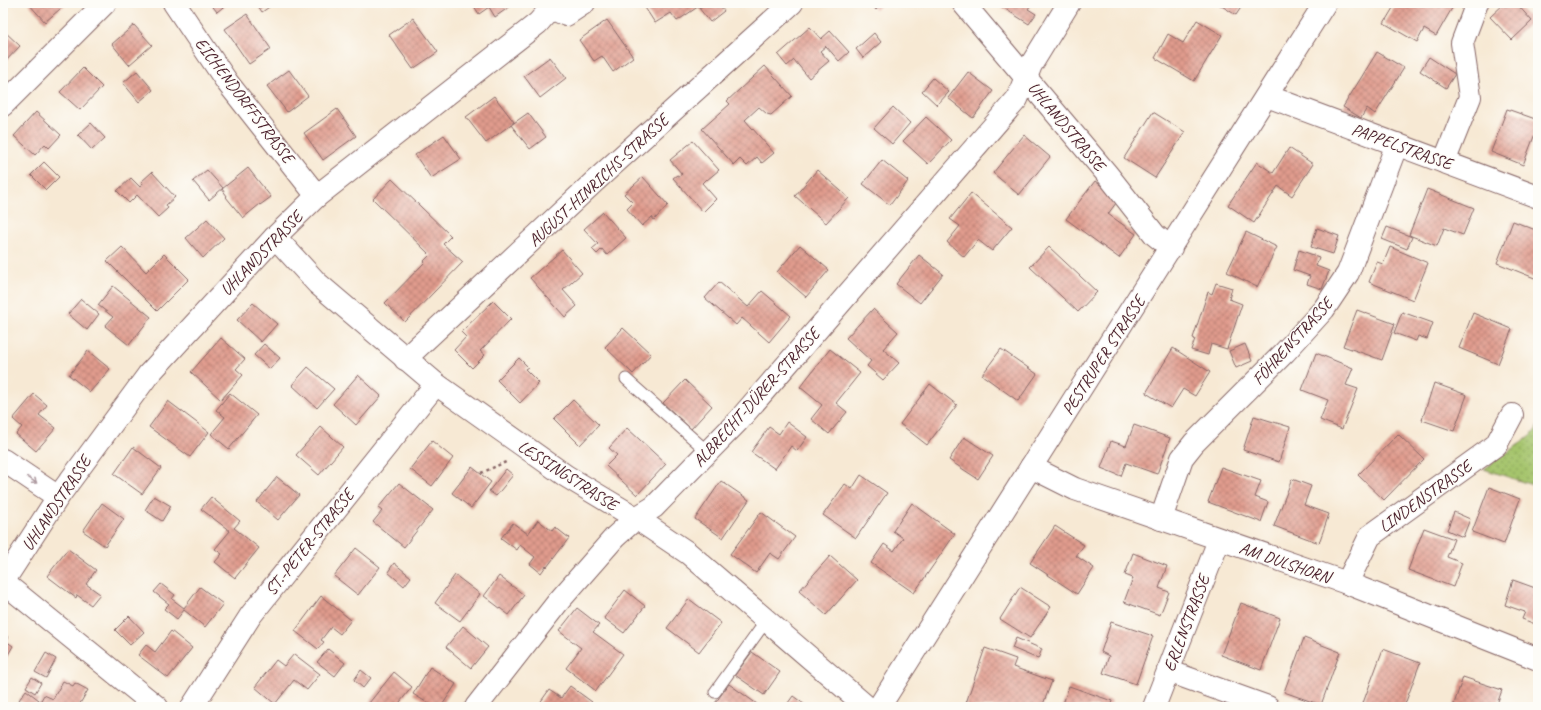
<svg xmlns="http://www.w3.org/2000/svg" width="1541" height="710" font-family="Caveat,sans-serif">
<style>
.grass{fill:url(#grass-dots);stroke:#78724c}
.building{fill:url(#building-cross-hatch)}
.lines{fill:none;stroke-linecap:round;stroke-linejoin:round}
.service-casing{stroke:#876666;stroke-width:13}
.minor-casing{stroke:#876666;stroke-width:24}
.tertiary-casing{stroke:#876666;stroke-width:24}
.path{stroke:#876666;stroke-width:2.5;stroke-dasharray:3 3;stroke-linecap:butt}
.service{stroke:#fff;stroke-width:11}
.minor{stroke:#fff;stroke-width:22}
.tertiary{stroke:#fff;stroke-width:22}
.oneway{stroke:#ae9aa0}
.labels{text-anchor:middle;stroke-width:3;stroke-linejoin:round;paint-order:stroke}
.street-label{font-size:17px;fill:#4a1f2b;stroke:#fdfcf7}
</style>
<defs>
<pattern id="grass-dots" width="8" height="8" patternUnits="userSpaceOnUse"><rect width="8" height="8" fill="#a5c46c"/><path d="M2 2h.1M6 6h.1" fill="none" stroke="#889f59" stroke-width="1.8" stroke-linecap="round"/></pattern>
<pattern id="building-cross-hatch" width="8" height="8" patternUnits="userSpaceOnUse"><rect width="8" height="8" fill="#e09b8d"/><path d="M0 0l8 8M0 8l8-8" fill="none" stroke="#b87e73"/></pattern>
</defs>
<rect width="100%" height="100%" fill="#fdfcf7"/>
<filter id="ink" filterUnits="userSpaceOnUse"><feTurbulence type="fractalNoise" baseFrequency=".025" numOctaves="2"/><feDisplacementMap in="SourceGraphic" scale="8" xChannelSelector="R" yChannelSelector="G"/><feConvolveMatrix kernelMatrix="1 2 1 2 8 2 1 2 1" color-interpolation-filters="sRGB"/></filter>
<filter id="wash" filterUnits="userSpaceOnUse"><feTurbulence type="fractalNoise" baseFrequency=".012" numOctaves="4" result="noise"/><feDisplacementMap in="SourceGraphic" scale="16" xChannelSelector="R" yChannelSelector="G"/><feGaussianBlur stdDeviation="0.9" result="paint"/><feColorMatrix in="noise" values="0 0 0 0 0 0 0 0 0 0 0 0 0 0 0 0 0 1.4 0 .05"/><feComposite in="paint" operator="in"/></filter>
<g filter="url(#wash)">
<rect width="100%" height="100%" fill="#f7e9d4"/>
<polygon class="grass" points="1538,426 1538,487 1484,469 1529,437 1535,431"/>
<g id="blocks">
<g class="building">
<polygon points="28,3 67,3 45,22"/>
<polygon points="210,3 228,3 217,12"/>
<polygon points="256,3 275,3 262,12"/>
<polygon points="472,3 515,3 495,17 489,7 479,14"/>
<polygon points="642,3 701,3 702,4 677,21 671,13 655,23"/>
<polygon points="706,3 718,3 724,11 710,22 699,8"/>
<polygon points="870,3 883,3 876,10"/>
<polygon points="1004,3 1032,3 1028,9 1036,14 1029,24 1002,7"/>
<polygon points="1217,3 1244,3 1236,15"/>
<polygon points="1396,3 1455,3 1436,36 1424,29 1417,42 1384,23"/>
<polygon points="1505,3 1516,3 1532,21 1512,40 1490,17"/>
<polygon points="247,14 271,49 249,64 225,29"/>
<polygon points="413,18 438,52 413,69 389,35"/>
<polygon points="607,20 633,57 613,72 602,56 594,61 579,40"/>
<polygon points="1197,20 1222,35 1194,81 1155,58 1168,34 1183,43"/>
<polygon points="134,25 152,45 129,65 112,44"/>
<polygon points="810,27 821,39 830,31 849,52 839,61 826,46 820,51 829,61 809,78 794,60 787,66 778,55"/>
<polygon points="3,30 20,46 3,64"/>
<polygon points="874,33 881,42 863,58 856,49"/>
<polygon points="1377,52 1404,68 1375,114 1367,108 1361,118 1343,107"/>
<polygon points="550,57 566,78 540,98 524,76"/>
<polygon points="1429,57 1455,74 1446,88 1420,71"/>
<polygon points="765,66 792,96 771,115 767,114 759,107 745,120 774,153 762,163 757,157 747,166 740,159 734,165 702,129 730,104 727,101"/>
<polygon points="83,68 102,87 80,110 60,92"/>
<polygon points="289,70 308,96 287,112 267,86"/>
<polygon points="137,71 153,90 139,102 123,83"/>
<polygon points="968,72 993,91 973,118 948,98"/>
<polygon points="933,78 949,92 937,105 922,91"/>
<polygon points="494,96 514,122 486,143 466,117"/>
<polygon points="893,107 910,123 892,144 874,128"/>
<polygon points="337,109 356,136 323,160 304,133"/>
<polygon points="1507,109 1538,120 1538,126 1523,165 1491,152"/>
<polygon points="36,112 61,135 49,148 45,144 35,155 14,136"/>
<polygon points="1153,112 1185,132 1155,178 1124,158"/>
<polygon points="528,113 546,137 530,149 511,125"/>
<polygon points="926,117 951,140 928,164 903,141"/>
<polygon points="91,123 105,138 92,150 78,135"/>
<polygon points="444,135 461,159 431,178 415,155"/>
<polygon points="1024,135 1050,157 1019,195 993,173"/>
<polygon points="693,141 719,170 707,180 706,179 702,183 716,199 703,212 673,178 677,175 679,176 682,174 670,160"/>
<polygon points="1289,148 1313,164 1292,196 1278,186 1254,223 1228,205 1257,162 1273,173"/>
<polygon points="882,160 908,181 890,205 863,184"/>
<polygon points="44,162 59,177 46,190 31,175"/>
<polygon points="248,168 271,197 260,205 260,204 243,218 226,197 227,196 222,189"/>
<polygon points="207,170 223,188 209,200 193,181"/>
<polygon points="817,170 849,198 826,223 795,196"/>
<polygon points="152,172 175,197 166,205 168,208 158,217 137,195 129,203 117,191 131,178 140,187 143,184 141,182"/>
<polygon points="643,177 668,205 654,220 652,217 642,226 627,209 633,203 624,194"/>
<polygon points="392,179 451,236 443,244 463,262 405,322 385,303 425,262 424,261 430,255 373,199"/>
<polygon points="1095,181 1119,199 1108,214 1136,234 1119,258 1066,219"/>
<polygon points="1427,189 1474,208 1463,235 1444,228 1437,246 1409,235"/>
<polygon points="971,193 1012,227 992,251 978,240 964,257 947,242 960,226 950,219"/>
<polygon points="603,212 626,238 607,255 602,249 597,254 592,249 598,244 584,229"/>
<polygon points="207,219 224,238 203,258 186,238"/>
<polygon points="1513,221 1538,231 1537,279 1497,263"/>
<polygon points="1387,227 1412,237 1407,249 1382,239"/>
<polygon points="1317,228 1339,236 1333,254 1311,247"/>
<polygon points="1246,232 1277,247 1257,287 1227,272"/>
<polygon points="800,245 829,270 806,297 777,272"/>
<polygon points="122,247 146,272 164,254 189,279 157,311 107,261"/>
<polygon points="1049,247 1097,292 1078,312 1030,267"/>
<polygon points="1390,247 1428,263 1413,300 1369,282 1377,262 1383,264"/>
<polygon points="562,250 582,273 563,290 577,306 565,317 530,278"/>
<polygon points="1299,250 1319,257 1316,266 1329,271 1322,289 1307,284 1310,276 1293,270"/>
<polygon points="919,255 943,274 920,303 896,284"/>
<polygon points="719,282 748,307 762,291 791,316 769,342 742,318 736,325 705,298"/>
<polygon points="1216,283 1232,288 1229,299 1242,304 1227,349 1211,344 1208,355 1191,350 1195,339 1193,338 1208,292 1212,294"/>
<polygon points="113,286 151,317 129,345 105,326 113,317 98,305"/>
<polygon points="81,299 99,314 87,330 68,314"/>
<polygon points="493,301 511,319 480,351 485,355 472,368 454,350 466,337 461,332"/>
<polygon points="253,303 277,324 261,342 237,320"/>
<polygon points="873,309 898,332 883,349 899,363 883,380 867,366 871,361 846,338"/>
<polygon points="1357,310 1395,324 1382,360 1343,346"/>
<polygon points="1402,312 1433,323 1427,339 1418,336 1416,341 1394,333"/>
<polygon points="1473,313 1512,329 1498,364 1459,348"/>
<polygon points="623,328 651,354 633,374 605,347"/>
<polygon points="221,338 245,359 236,369 243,375 221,400 191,372"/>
<polygon points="264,344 280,358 270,369 254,355"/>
<polygon points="1245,344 1252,361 1236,368 1229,351"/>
<polygon points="1173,348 1210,372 1195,396 1183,389 1171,408 1146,393"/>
<polygon points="830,349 860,373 836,403 847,412 829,434 811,419 822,405 800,387"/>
<polygon points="1001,349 1037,374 1018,401 982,375"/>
<polygon points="88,351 110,369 90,392 69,375"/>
<polygon points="1316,353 1353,368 1346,385 1358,389 1342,429 1320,420 1328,400 1302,390"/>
<polygon points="519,358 528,367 525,369 539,383 520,403 497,380"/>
<polygon points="308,367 334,389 317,408 292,385"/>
<polygon points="358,375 381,396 356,425 333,404"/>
<polygon points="685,380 712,406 691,429 663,403"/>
<polygon points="1434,383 1467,395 1454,431 1422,420"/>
<polygon points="930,384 957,405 927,445 900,424"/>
<polygon points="230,393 257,415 229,449 211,434 225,417 216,410"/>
<polygon points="34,394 47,405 39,415 56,428 36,451 16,434 22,427 13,419"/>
<polygon points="573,400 599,425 580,445 554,419"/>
<polygon points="168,401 209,432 190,457 149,427"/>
<polygon points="1254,416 1290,427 1279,462 1243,450"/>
<polygon points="787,422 807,437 797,451 791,446 775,469 751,452 769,427 779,434"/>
<polygon points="1134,425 1170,438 1157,474 1126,463 1121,476 1101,468 1111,441 1126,446"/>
<polygon points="321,427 343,447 319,475 296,455"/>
<polygon points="627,428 666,464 637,495 606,466 617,455 609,448"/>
<polygon points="1398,434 1424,459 1384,500 1358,475"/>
<polygon points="964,437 993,456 978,479 949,460"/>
<polygon points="432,441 453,458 432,486 410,469"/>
<polygon points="133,447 161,468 142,494 114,474"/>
<polygon points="472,467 491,482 471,508 452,493"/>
<polygon points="1221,467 1261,481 1255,497 1268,502 1261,522 1208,502"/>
<polygon points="506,469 513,475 496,496 489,491"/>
<polygon points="861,475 887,493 856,538 823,515 845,484 852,489"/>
<polygon points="277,477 299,495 278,520 257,502"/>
<polygon points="1292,479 1311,486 1304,505 1329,514 1319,543 1274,526"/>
<polygon points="721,481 749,500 723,538 695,519"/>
<polygon points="399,483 433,510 404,547 373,522 382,511 378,508"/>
<polygon points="1489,487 1520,499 1504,544 1472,532"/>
<polygon points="154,496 171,506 162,521 145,510"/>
<polygon points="211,497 240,521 234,528 259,548 235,578 215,562 222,554 215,549 230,531 201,509"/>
<polygon points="102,503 124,519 105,546 83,531"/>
<polygon points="912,503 955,534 914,593 871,563 884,544 894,551 903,538 893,531"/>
<polygon points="761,512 795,537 779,559 770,553 756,573 730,554"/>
<polygon points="1454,512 1470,519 1463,537 1447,530"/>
<polygon points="538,520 552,531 555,527 569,538 547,567 546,566 541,573 530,564 535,557 520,545 517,550 501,538 513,523 528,534"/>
<polygon points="1055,526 1084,545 1076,556 1094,568 1077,594 1030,563"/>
<polygon points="1424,528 1454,539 1447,557 1462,563 1453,587 1408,570"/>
<polygon points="356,548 380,567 358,595 334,576"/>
<polygon points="68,549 96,570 86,584 100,594 91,605 77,595 76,598 47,576"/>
<polygon points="1133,553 1167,566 1159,588 1169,592 1160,615 1124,602 1133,578 1125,575"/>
<polygon points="830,556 857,580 826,615 799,591"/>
<polygon points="394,563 411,577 404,586 388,572"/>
<polygon points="455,575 480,594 460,621 435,603"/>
<polygon points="499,576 524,595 509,615 484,596"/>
<polygon points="1513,580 1538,589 1538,625 1522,619 1525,612 1505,605"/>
<polygon points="161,584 175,595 172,599 184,608 200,587 223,604 205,627 184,610 177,619 164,609 169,604 154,592"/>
<polygon points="1020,587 1051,607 1030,638 1000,619"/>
<polygon points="625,590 645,606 624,633 604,618"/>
<polygon points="321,596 351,620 340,634 331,627 321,640 324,642 318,649 295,631"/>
<polygon points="689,599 721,623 699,652 667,628"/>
<polygon points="1241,603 1280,618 1261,670 1221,655"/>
<polygon points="577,608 599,625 593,632 623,654 596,691 566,668 581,648 559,631"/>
<polygon points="129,616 144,632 130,645 115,630"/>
<polygon points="1111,622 1153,636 1136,684 1103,673 1109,656 1101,652"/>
<polygon points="463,626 488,647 471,668 446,647"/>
<polygon points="171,631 192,648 168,678 138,655 146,645 155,652"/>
<polygon points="3,634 8,637 6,641 13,646 5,660 3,659"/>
<polygon points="1016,638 1042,649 1038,659 1012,648"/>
<polygon points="1304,638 1340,652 1321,705 1284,692"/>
<polygon points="985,648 1016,659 1013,667 1052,681 1042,707 969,707 965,706"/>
<polygon points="328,649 345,663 335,676 317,662"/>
<polygon points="1383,649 1420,663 1404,707 1373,707 1363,703"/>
<polygon points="752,652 780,672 764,695 735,675"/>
<polygon points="46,653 56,659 46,678 35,672"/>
<polygon points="294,654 320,674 307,690 294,680 275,704 255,687 276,660 284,666"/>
<polygon points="430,667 456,684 441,707 434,707 413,694"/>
<polygon points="361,670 371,678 363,688 354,680"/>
<polygon points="394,672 412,687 396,707 375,707 369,703"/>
<polygon points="32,677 41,683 35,693 26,687"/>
<polygon points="1463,677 1502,690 1496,707 1453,707"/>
<polygon points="63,681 73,686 75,683 88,690 78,707 37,707 44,695 53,699"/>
<polygon points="729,684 757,704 754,707 713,706"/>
<polygon points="570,686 592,702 588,707 537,707 549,690 561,698"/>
<polygon points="1069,686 1112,701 1110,707 1062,707"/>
<polygon points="26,690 39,700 34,707 29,707 19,700"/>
<polygon points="793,696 808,707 785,707"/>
</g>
</g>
</g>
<g filter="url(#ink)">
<use href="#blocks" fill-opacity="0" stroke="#876666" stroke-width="1"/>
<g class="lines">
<g class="service-casing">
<g id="service">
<polyline points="626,379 708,452"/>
<polyline points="715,692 766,621"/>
</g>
</g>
<g class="minor-casing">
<g id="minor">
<polyline points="174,3 227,82 317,196"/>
<polyline points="963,3 1107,174 1155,235 1171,248"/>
<polyline points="551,8 566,15 584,3"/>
<polyline points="1267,96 1538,197"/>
<polyline points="3,105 105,3"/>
<polyline points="1444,162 1470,97 1462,43 1477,3"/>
<polyline points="275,237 317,283 436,384 566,476 636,518 688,553 867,707"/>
<polyline points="405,359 595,181 792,3"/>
<polyline points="3,460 58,497"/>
<polyline points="1031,467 1075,489 1347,583 1538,659"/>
<polyline points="1161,519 1182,458 1194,443 1285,352 1324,309 1348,273 1397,144"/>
<polyline points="3,582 58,497 148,375 275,237 317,196 538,23 551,8"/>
<polyline points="3,582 157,707"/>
<polyline points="1347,583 1370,536 1496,445 1512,415"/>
<polyline points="1168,671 1268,707"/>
<polyline points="192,707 251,615 436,384"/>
<polyline points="476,707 558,602 615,537 636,518 654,507 738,421 1017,99 1031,65 1069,3"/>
<polyline points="1154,707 1219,540"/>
</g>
</g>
<g class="tertiary-casing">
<polyline id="tertiary" points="879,707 1325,3"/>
</g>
<polyline class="path" points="481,473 508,461"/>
<use href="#service" class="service"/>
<use href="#minor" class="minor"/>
<use href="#tertiary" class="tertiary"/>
</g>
<defs><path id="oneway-shaft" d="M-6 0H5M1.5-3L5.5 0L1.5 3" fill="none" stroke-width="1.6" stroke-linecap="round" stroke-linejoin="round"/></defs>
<use class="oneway" href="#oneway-shaft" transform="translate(32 480) rotate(34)"/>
</g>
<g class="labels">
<g class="street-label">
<text transform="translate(245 100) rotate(53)" y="6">EICHENDORFFSTRASSE</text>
<text transform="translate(1067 126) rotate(50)" y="6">UHLANDSTRASSE</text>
<text transform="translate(1402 146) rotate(20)" y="6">PAPPELSTRASSE</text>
<text transform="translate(598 180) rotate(-43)" y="6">AUGUST-HINRICHS-STRASSE</text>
<text transform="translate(261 253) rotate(-46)" y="6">UHLANDSTRASSE</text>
<text transform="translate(1292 341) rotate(-48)" y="6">FÖHRENSTRASSE</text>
<text transform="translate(1103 355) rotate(-57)" y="6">PESTRUPER STRASSE</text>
<text transform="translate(756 397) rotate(-48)" y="6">ALBRECHT-DÜRER-STRASSE</text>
<text transform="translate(568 475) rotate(33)" y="6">LESSINGSTRASSE</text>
<text transform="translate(1425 496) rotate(-36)" y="6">LINDENSTRASSE</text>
<text transform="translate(56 503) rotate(-56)" y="6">UHLANDSTRASSE</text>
<text transform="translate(309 542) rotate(-51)" y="6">ST.-PETER-STRASSE</text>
<text transform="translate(1285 562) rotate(19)" y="6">AM DULSHORN</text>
<text transform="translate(1186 623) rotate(-69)" y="6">ERLENSTRASSE</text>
</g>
</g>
<rect width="1541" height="710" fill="none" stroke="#fdfcf7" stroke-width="16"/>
</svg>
